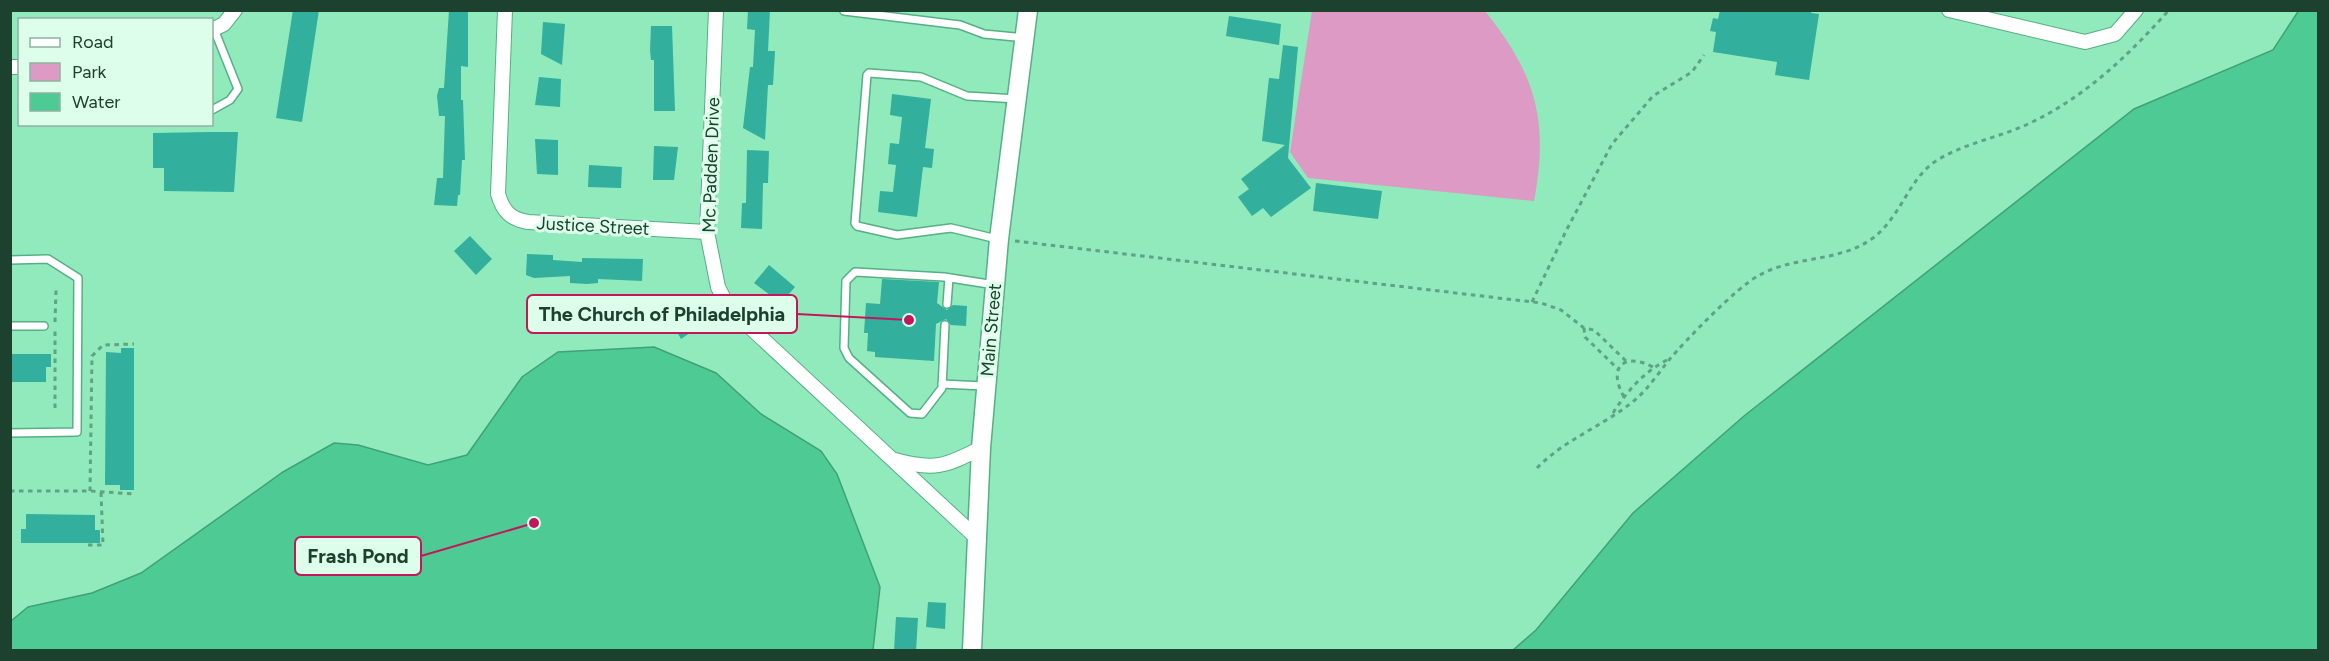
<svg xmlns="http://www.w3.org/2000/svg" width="2329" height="661" font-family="Figtree,sans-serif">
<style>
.green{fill:#dd9ac4}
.water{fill:#4ecb94;stroke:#3fa276;stroke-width:1.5}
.building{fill:#32af9d}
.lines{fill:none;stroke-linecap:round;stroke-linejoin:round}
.lane-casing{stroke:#56af85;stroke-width:10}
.street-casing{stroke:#56af85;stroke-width:16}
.secondary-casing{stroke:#56af85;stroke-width:21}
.path{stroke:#5fa381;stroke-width:3;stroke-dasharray:4.5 4.5;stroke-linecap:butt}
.lane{stroke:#fff;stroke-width:7}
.street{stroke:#fff;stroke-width:14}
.secondary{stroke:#fff;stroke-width:18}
.labels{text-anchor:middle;stroke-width:6;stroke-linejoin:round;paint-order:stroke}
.street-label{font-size:18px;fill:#1c412f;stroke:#dcfeeb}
.leader{fill:none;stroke:#c2185b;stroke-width:2}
.callout-dot{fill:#c2185b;stroke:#dcfeeb;stroke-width:2}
.callout{fill:#dcfeeb;stroke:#c2185b;stroke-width:2}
.callout-label{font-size:20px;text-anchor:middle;font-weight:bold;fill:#1c412f}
</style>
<rect width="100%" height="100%" fill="#90eabc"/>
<path class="green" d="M1312,11H1485C1536,75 1549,120 1534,201L1308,178L1290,152Z"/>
<g class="water">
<polygon points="2299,10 2318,11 2318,650 1513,650 1536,630 1633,513 1744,416 2134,109 2273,50"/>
<polygon points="654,347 716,373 761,414 821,451 837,474 880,587 873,650 11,650 11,621 28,607 92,593 141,573 283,472 334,443 358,445 428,465 467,455 522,377 558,352"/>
</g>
<g class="building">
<polygon points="293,10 319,10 302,122 276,118"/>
<polygon points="449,10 468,10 468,67 461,66 461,100 463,100 465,160 462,160 460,195 458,195 457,206 434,205 437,178 443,178 445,116 439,116 437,96 439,88 444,88"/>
<polygon points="748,10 770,10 768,51 775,51 773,85 768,85 765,140 743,128 750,67 753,67 755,30 747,29"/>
<polygon points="1720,10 1812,10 1811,13 1819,14 1809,80 1775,75 1777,62 1713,52 1716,32 1710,31 1713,18 1718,19"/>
<polygon points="1229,16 1281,24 1279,45 1226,36"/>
<polygon points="543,22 565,24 562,65 541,54"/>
<polygon points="651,26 672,26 675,111 654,111 654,60 651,60 650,50"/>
<polygon points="1283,45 1298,47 1288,158 1311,188 1271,217 1263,208 1252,216 1238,197 1249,189 1241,179 1285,145 1262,141 1269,78 1279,79"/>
<polygon points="539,77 561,79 560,107 535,105"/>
<polygon points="892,94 931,99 925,148 934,149 932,168 923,167 917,217 878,212 880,191 893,192 896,165 888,164 890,143 899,144 902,117 890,115"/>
<polygon points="211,132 238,132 234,192 164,191 164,168 153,168 153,133"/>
<polygon points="535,139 558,140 558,175 537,174"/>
<polygon points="654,146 678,147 674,180 653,180"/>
<polygon points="747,150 769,151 768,183 763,183 762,229 741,228 742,203 746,203"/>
<polygon points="589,165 622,167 621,188 588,187"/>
<polygon points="1316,183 1382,191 1378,219 1313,211"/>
<polygon points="470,236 492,259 476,275 454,251"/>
<polygon points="527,254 553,255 553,260 582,262 582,258 643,259 642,281 598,279 598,283 587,284 570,283 570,276 534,278 526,275"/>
<polygon points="769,265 795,287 781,303 754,283"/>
<polygon points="882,279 939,282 937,303 947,310 953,305 967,306 966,326 951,325 946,319 936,324 934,361 875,357 875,352 867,351 868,333 864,333 866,303 880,304"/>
<polygon points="684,296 700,326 681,339 664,309"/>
<polygon points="121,348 134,348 134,490 120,490 120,485 105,485 106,352 121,353"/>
<polygon points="10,354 51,354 51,367 46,367 46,382 10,382"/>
<polygon points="26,514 95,515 95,530 100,530 100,543 21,543 21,529 26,529"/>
<polygon points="928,602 946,603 945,629 926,627"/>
<polygon points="896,617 918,618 916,651 894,651"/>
</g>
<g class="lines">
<g class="lane-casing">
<g id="lane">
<polyline points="844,11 960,25 984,34 1025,38"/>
<polyline points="212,110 230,100 238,89 214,29"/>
<polyline points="997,239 951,228 897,235 857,226 855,223 867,75 869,73 921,77 967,96 1017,99"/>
<polyline points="10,260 48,259 78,278 77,432 10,433"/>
<polyline points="947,304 949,278"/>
<polyline points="945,325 942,388 922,414 910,413 849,358 844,348 846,281 855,272 944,277 995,285"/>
<polyline points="10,326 44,326"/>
<polyline points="942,384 984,386"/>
</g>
</g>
<g class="street-casing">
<g id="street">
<path d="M505,10L498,194C503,211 510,219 528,222L707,232"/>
<polyline points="716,10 707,232 718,287 724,299 738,316 979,540"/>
<polyline points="1949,10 2085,42 2115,34 2136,10"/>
<polyline points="212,30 224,24 235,10"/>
<polyline points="10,67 20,67"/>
<path d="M895,460C934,471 946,466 981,448"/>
</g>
</g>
<g class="secondary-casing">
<polyline id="secondary" points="972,650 981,448 999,239 1028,10"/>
</g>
<g class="path">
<polyline points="1015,241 1541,303 1561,310 1584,328 1594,330 1626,361"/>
<polyline points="1532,302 1566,231 1612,144 1653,96 1692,72 1704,55"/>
<polyline points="55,322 56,290"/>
<polyline points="1584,328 1585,337 1618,369"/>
<path d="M1624,397C1607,367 1624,352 1653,367"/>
<polyline points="55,408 55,329"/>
<path d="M1613,413C1627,391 1644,372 1667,360"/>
<path d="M1537,468C1563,441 1600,427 1630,404C1646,392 1657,375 1669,360C1685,341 1737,287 1758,276C1794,255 1839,263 1873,238C1901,217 1909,178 1936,161C1964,143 1998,138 2028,124C2084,98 2128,56 2169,10"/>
<polyline points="10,491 90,491 134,494"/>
<polyline points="90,491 92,356 103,345 134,344"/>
<polyline points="88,545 103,545 101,492"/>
</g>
<use href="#lane" class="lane"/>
<use href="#street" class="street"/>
<use href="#secondary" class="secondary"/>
</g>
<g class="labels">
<g class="street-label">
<text transform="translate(711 165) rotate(-88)" y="6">Mc Padden Drive</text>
<text transform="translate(593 226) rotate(3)" y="6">Justice Street</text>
<text transform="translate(991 330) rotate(-85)" y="6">Main Street</text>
</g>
</g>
<path class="leader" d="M909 320L797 314M534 523L421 556"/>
<g class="callout-dot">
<circle cx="909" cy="320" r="6"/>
<circle cx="534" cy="523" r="6"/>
</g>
<g class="callout">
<rect x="527" y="295" width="270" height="38" rx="6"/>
<rect x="295" y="537" width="126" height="38" rx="6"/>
</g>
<g class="callout-label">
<text x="662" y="321">The Church of Philadelphia</text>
<text x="358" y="563">Frash Pond</text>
</g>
<rect width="2329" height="661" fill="none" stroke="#1c412f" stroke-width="24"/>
<rect x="18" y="18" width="195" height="108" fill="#dcfeeb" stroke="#8fb2a0" stroke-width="1.5"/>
<rect x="30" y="38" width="30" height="9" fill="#ffffff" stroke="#8fb2a0" stroke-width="1.5"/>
<text x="72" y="48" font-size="18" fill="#1c412f">Road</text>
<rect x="30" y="63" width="30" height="18" fill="#dd9ac4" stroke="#8fb2a0" stroke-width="1.5"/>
<text x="72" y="78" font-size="18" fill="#1c412f">Park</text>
<rect x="30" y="93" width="30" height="18" fill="#4ecb94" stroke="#8fb2a0" stroke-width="1.5"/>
<text x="72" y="108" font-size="18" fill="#1c412f">Water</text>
</svg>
